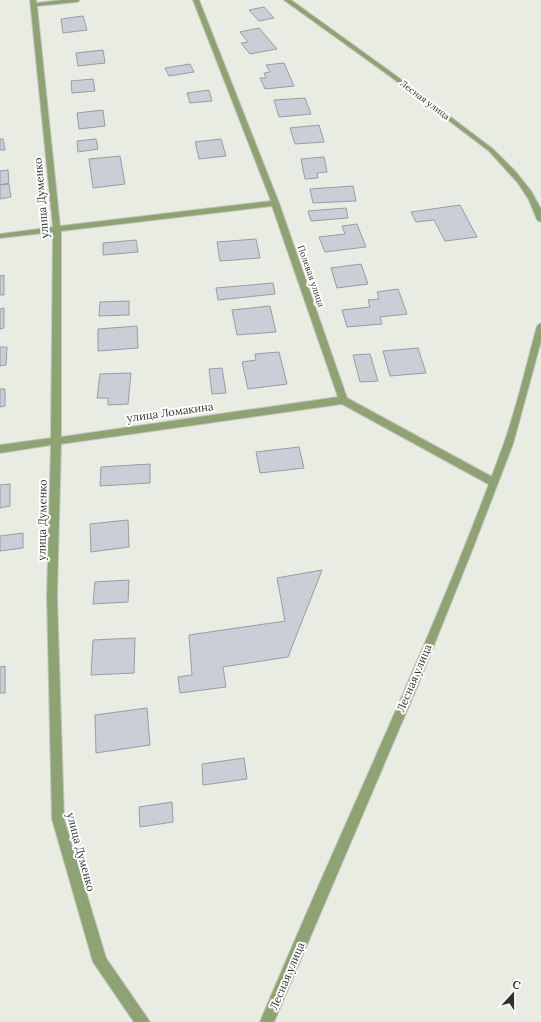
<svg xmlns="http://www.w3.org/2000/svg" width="541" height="1022" font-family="Lora,serif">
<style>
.building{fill:#cbcdd7;stroke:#9a9ca5}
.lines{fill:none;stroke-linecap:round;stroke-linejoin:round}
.minor-casing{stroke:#c3c7be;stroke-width:2}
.tertiary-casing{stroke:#c3c7be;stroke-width:2}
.minor{fill:#8fa273;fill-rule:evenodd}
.tertiary{fill:#8fa273;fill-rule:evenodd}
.labels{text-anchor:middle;stroke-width:4;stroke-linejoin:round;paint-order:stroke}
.far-street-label{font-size:9px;fill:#31322f;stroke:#fff}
.street-label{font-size:11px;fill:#31322f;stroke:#fff}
</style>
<rect width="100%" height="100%" fill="#e8ece2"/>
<g class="building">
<polygon points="264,7 274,18 259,21 249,10"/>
<polygon points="83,16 87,30 63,33 61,19"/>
<polygon points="259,28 277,49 250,54 241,43 248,42 240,32"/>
<polygon points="103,50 105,63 78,66 76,53"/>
<polygon points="284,63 294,86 265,89 260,78 266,78 264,73 270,72 266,65"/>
<polygon points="190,64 194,72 169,76 165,68"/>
<polygon points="93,79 95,91 72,93 71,81"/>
<polygon points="209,90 212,101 190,103 187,93"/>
<polygon points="305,98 311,114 279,117 274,100"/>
<polygon points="103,110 105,126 79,129 77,113"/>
<polygon points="319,125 324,142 295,144 290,128"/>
<polygon points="0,139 3,139 5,150 0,150"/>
<polygon points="96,139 98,149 78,152 77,141"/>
<polygon points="221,139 226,156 199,159 195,142"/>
<polygon points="120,156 125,184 93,188 89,159"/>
<polygon points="324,157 327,172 317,173 318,178 305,179 301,159"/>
<polygon points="8,170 9,183 0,185 0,171"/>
<polygon points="9,184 11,197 0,199 0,185"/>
<polygon points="353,186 356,201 313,203 310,189"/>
<polygon points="460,205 477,237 445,241 434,220 416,222 411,212"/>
<polygon points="346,208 348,218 311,221 308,211"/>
<polygon points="357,224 366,247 325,252 319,237 345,234 342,226"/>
<polygon points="256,239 260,258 220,261 217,242"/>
<polygon points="136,240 138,252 103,255 103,243"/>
<polygon points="361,264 368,284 337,288 331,268"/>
<polygon points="4,275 4,295 0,295 0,276"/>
<polygon points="273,283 275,294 218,300 216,288"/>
<polygon points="398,289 407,314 380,317 382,324 347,327 342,310 370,307 368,300 379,299 377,292"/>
<polygon points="129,301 129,315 99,316 100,302"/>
<polygon points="270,306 276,332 237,335 232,310"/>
<polygon points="4,308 4,328 0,329 0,309"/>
<polygon points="137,326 138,348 98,351 98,329"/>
<polygon points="0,347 7,347 6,365 0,366"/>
<polygon points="418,348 426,373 390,376 383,351"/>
<polygon points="279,352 287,384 248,389 242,362 256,360 255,354"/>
<polygon points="370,354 378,381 360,382 353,355"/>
<polygon points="222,368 226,393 212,394 209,369"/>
<polygon points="131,373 128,404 108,405 108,398 97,398 100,374"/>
<polygon points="0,389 5,389 5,406 0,407"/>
<polygon points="299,447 304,468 260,473 256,452"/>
<polygon points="150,464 150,483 100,486 101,467"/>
<polygon points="10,484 10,506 0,508 0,485"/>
<polygon points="128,520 129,547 91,552 90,524"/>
<polygon points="23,533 23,548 0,551 0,536"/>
<polygon points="322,570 288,657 223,667 226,687 180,693 178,677 192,675 189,635 285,621 277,578"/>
<polygon points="129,580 128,602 93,604 95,582"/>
<polygon points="135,638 134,673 91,675 93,640"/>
<polygon points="5,666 5,693 0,693 0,667"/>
<polygon points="147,708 150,745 96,753 95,715"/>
<polygon points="244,758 247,779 203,785 202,764"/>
<polygon points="172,802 173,822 140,827 139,807"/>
</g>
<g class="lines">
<g class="minor-casing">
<path id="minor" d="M30,0H36V3L62,0H80L77,2L37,6L60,226L271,201L193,0H199L279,203L347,398L496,479L498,482L496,485H490L342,404L61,444L57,596L64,819L106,958L150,1022H134L93,962L52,819L47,596L51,445L0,453V445L51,438L53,232L0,238V234L53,227ZM272,206L338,397L61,437V231Z"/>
</g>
<g class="tertiary-casing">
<g id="tertiary">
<polygon points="284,0 291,0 395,75 493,149 516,172 531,191 541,209 541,222 537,220 529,200 518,183 489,151 391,77"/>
<path d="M541,323V341L513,444L473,548L418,685L274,1022H260C340,830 432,642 503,446C517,407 526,366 537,326Z"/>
</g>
</g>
<use href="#minor" class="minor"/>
<use href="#tertiary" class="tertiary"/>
</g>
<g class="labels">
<g class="far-street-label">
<text transform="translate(425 100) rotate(37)" y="3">Лесная улица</text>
<text transform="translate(311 276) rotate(71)" y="3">Полевая улица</text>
</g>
<g class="street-label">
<text transform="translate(41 198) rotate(-95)" y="4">улица Думенко</text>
<text transform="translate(170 412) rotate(-8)" y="4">улица Ломакина</text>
<text transform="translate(42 520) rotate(-89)" y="4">улица Думенко</text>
<text transform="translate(414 678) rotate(-67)" y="4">Лесная улица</text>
<text transform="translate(81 852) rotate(75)" y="4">улица Думенко</text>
<text transform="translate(287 976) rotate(-67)" y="4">Лесная улица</text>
</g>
</g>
<g transform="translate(513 994) rotate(21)" stroke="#ffffff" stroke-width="3" paint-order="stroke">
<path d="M0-3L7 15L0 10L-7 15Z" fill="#31322f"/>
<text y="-6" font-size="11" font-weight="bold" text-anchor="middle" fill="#31322f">С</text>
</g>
</svg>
